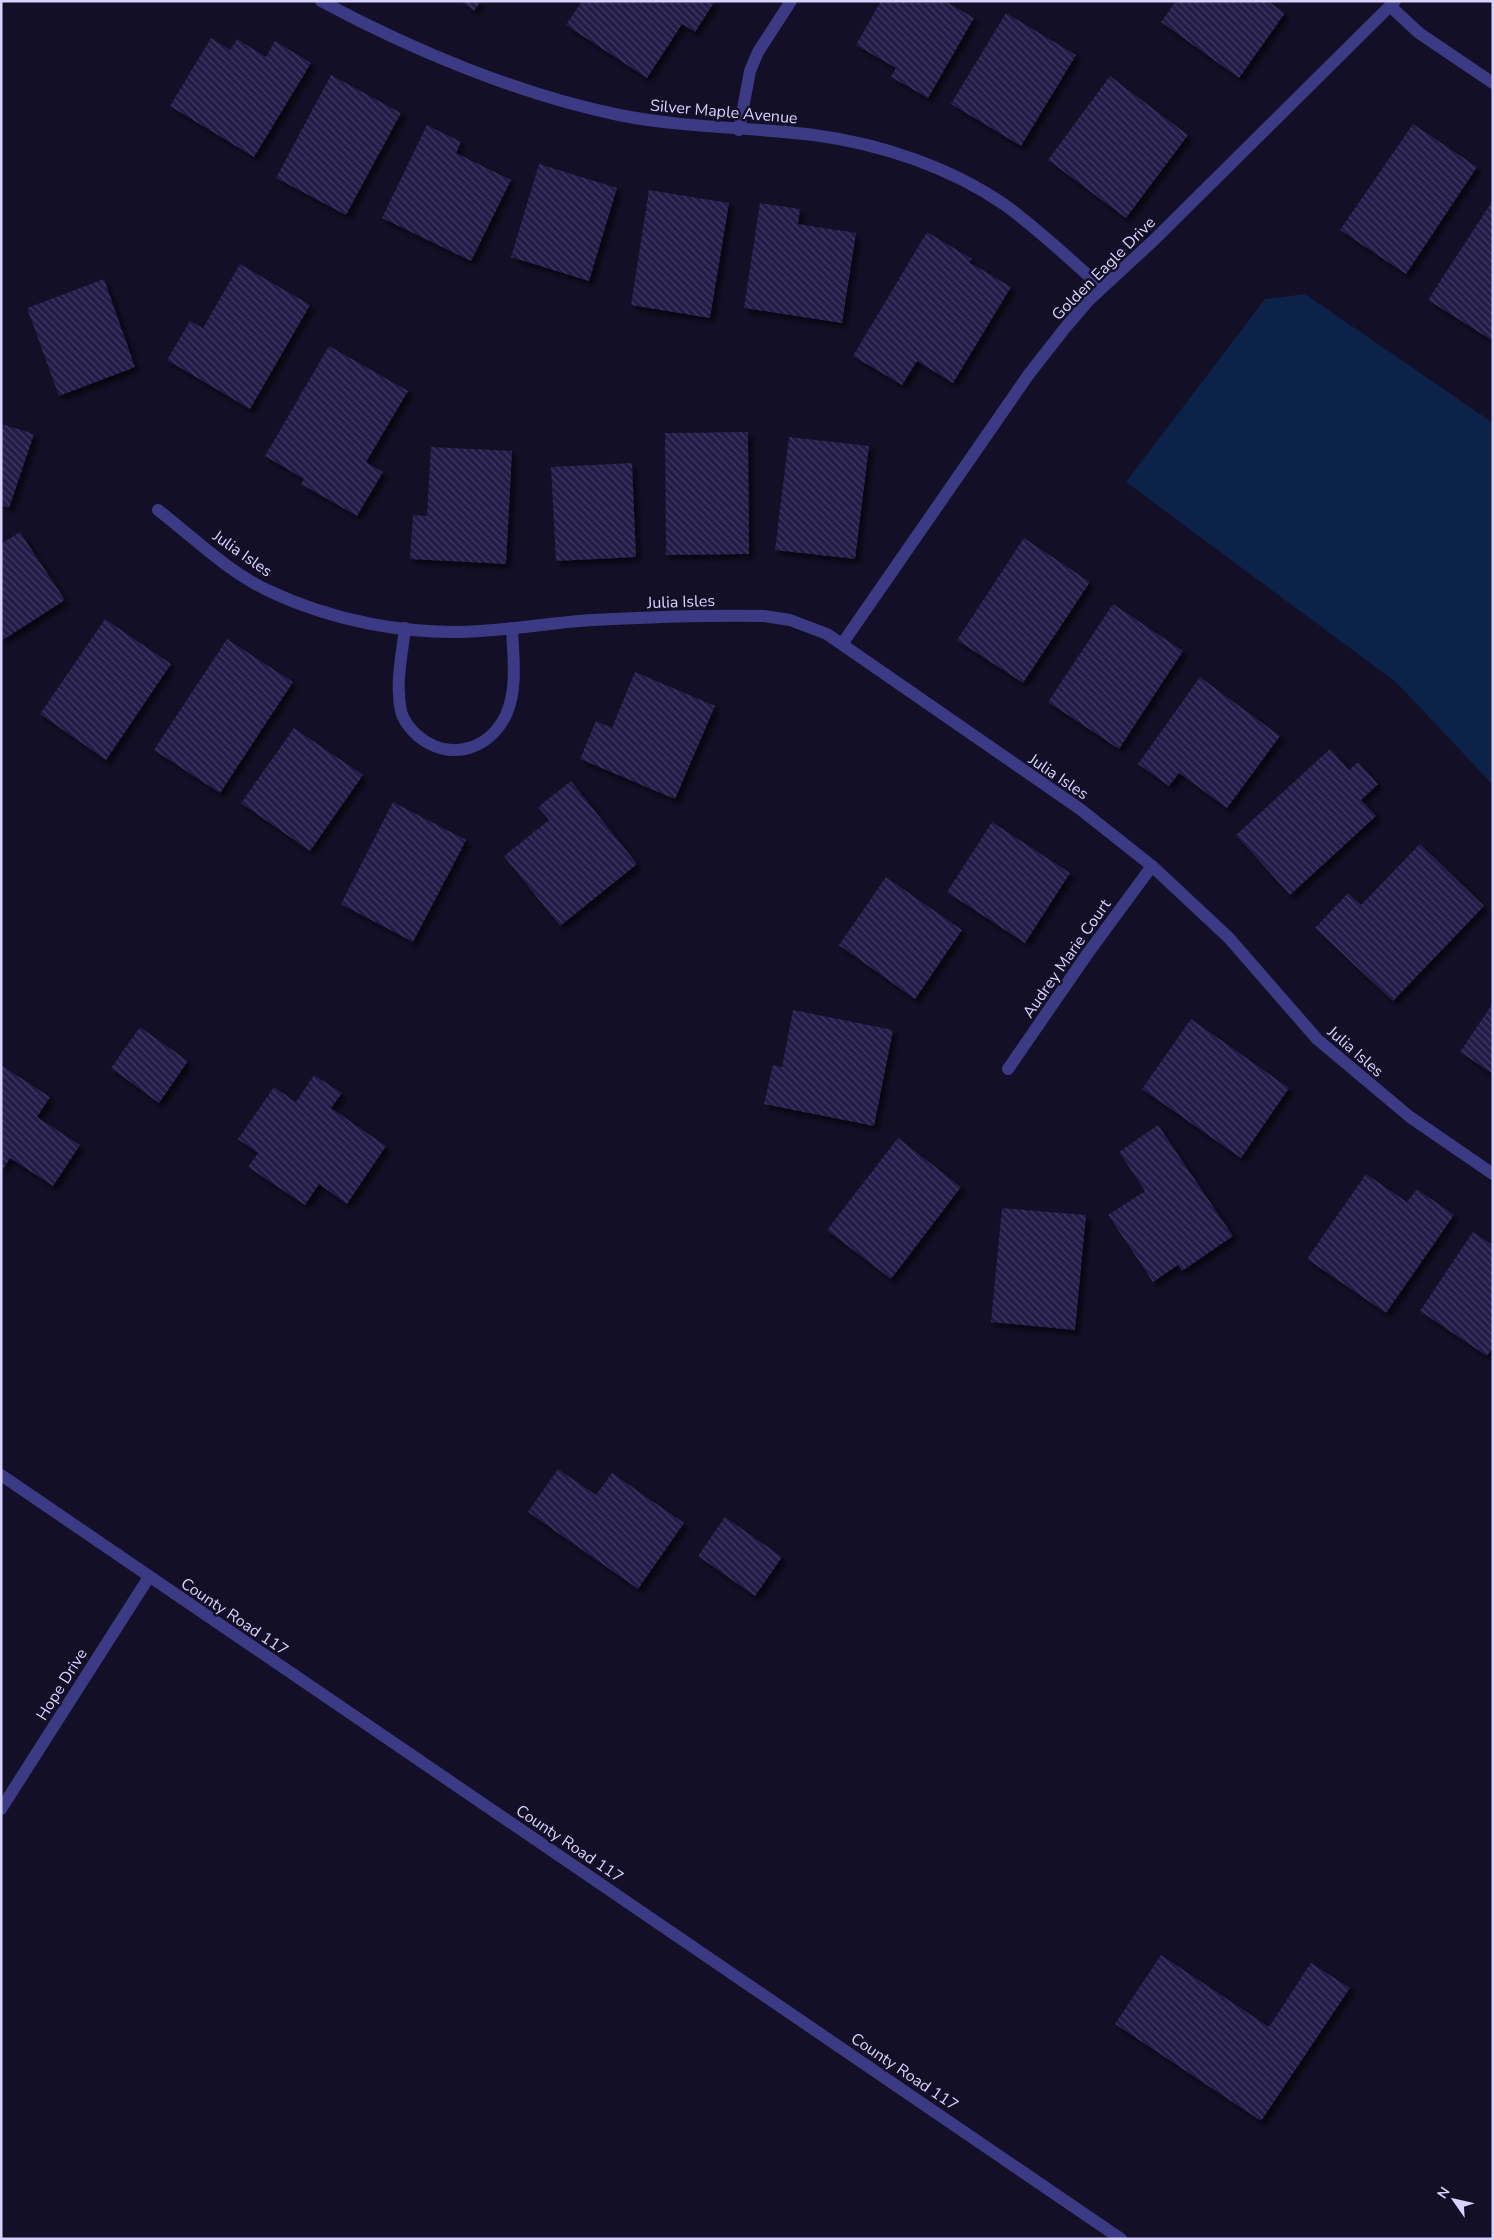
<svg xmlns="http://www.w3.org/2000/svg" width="1494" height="2240" font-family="'Nunito Sans',sans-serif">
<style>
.water{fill:#0c2248}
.building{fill:url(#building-back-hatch);filter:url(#shadow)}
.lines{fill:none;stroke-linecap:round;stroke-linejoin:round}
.minor{stroke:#3d3a85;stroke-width:12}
.labels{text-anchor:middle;stroke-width:5;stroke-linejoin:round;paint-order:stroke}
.street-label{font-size:16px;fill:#d9d4ff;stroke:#130f26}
</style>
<defs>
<pattern id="building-back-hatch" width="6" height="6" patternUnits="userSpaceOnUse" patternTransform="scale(1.25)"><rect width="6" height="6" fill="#241b47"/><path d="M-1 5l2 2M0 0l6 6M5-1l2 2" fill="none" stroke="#433b63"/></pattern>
<filter id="shadow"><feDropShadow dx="4.5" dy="4.5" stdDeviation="2.5" flood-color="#0009"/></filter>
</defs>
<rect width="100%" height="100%" fill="#130f26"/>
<polygon class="water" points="1305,294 1493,423 1493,785 1397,683 1126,482 1265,299"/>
<g class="building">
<polygon points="461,1 481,1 474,11"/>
<polygon points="582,1 715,1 695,32 682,24 647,78 566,25"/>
<polygon points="881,1 945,1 974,18 928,98 891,77 896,68 856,45"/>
<polygon points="1176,1 1268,1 1285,13 1239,78 1161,22"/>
<polygon points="1006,13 1076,55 1021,146 951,104"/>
<polygon points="211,38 230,50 237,39 266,57 275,41 311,63 254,157 170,106"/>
<polygon points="331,75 401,113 346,215 276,178"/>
<polygon points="1110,76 1188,135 1126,218 1048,160"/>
<polygon points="1413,124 1477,167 1406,274 1340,230"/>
<polygon points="427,125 461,142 456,153 511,180 471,261 382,218"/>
<polygon points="539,164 617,188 589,281 511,257"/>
<polygon points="649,190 729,203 710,318 631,305"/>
<polygon points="1493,200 1493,341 1428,300"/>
<polygon points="760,203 800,209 798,224 856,233 842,323 744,308"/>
<polygon points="927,232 972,259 969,262 1011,287 953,383 917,361 902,385 853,356"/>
<polygon points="240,264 310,305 250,409 167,360 190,321 203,328"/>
<polygon points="104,279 135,367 59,396 27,308"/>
<polygon points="329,346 408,391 366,462 383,472 357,516 301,484 304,479 265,456"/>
<polygon points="1,424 34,434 9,508 1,505"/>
<polygon points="748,432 749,554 666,555 665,433"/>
<polygon points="789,437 869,446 855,559 775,550"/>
<polygon points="431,447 512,451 506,564 410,559 413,515 427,516"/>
<polygon points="632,463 636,557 556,561 551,467"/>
<polygon points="20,532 65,600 1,641 1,544"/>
<polygon points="1024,538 1090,582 1023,683 957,640"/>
<polygon points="1113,604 1183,651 1119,749 1048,702"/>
<polygon points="105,619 171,664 106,760 40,714"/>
<polygon points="227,639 293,682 220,793 154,750"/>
<polygon points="635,672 715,706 675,799 580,759 596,721 612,728"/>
<polygon points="1200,677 1280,736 1227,808 1179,773 1169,786 1138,764"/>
<polygon points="294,728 363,775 310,851 241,803"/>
<polygon points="1330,749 1349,770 1358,762 1378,784 1361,800 1376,816 1290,895 1236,835"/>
<polygon points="571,781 637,864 560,926 504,856 549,820 538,807"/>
<polygon points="393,802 466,840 413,942 341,904"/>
<polygon points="992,822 1070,873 1025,943 947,892"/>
<polygon points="1420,844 1484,906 1393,1001 1315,928 1348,893 1361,905"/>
<polygon points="886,877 962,930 915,999 839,945"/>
<polygon points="1493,1003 1493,1074 1460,1052"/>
<polygon points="793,1010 893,1030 874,1126 764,1104 773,1065 782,1067"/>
<polygon points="1191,1019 1289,1088 1241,1158 1142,1089"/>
<polygon points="140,1027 188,1061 159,1103 111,1068"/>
<polygon points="1,1065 50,1097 37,1117 80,1145 53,1186 10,1158 1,1172"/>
<polygon points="314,1075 342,1093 331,1108 386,1146 347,1204 319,1184 305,1205 248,1167 258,1153 238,1139 274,1087 296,1102"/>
<polygon points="1158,1125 1233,1236 1182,1271 1178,1265 1153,1282 1108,1215 1145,1191 1119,1152"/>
<polygon points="898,1138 961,1187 891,1279 827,1230"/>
<polygon points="1366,1174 1407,1202 1417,1189 1454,1215 1386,1313 1307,1259"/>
<polygon points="1002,1208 1086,1215 1075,1330 991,1322"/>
<polygon points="1473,1232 1493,1245 1493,1347 1487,1356 1420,1311"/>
<polygon points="558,1469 596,1495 612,1473 684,1523 638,1589 528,1512"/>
<polygon points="725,1517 782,1557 755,1596 698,1556"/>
<polygon points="1161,1955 1269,2027 1311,1963 1350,1988 1261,2121 1115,2024"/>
</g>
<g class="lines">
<g class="minor">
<path d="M321,1C410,49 520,95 619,115C684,128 749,127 814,135C881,144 950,167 1005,205C1039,230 1071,260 1102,288"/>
<polyline points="1390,6 1419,33 1493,83"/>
<polyline points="739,130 750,71 758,52 791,1"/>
<path d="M158,510C193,537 227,571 267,590C332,621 409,636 481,631C518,629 556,622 593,620C650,617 707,615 764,616L790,620L827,634L1080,809L1152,866L1229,938L1317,1039L1410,1117L1493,1174"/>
<path d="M405,628C402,655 395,684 401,711C403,720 411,730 418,736C449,762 489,750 506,715C518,688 513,656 512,628"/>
<polyline points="842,644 1029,374 1065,328 1089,300 1154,240 1395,1"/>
<polyline points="1008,1069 1088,953 1152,866"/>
<polyline points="1,1475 1121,2239"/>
<polyline points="1,1809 149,1577"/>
</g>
</g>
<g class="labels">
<g class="street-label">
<text transform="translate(724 111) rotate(5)" y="6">Silver Maple Avenue</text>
<text transform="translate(1103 268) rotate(-45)" y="6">Golden Eagle Drive</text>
<text transform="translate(243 553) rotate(35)" y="6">Julia Isles</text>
<text transform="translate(681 601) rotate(-2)" y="6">Julia Isles</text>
<text transform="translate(1059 776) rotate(34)" y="6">Julia Isles</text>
<text transform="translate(1066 958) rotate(-55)" y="6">Audrey Marie Court</text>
<text transform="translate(1356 1051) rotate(41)" y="6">Julia Isles</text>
<text transform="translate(235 1616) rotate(34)" y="6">County Road 117</text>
<text transform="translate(61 1684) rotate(-58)" y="6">Hope Drive</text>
<text transform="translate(570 1843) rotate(34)" y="6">County Road 117</text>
<text transform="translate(905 2071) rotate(34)" y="6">County Road 117</text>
</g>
</g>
<rect width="1494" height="2240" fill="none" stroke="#d9d4ff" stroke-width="5"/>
<g transform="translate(1454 2200) rotate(304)" stroke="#130f26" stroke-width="4" paint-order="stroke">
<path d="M0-4L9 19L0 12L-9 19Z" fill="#d9d4ff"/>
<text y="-8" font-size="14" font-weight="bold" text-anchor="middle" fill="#d9d4ff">N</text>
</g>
</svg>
